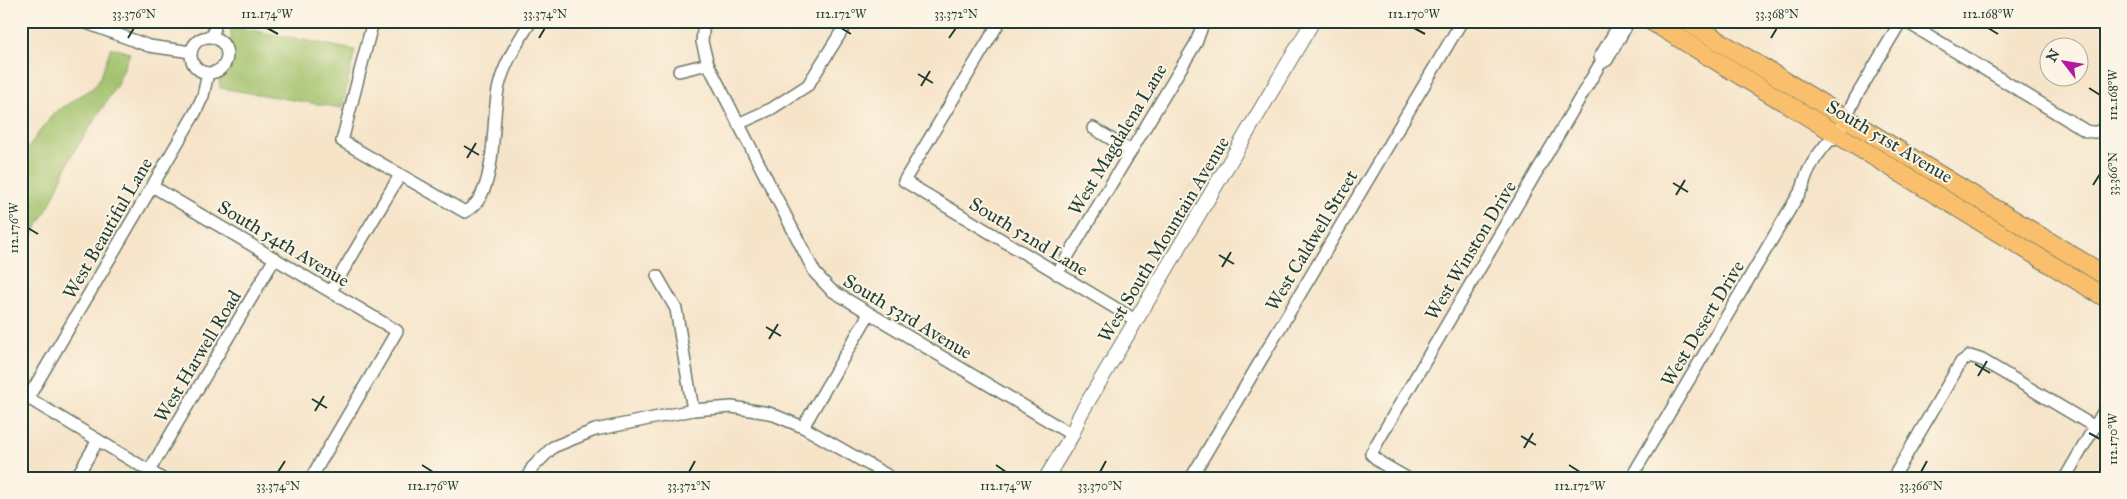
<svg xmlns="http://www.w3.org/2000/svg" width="2127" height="499" font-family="'IM FELL Great Primer',serif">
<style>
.green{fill:#9fc068;stroke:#5f7e4e}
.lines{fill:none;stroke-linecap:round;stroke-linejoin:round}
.minor-casing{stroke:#6a7768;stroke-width:14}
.tertiary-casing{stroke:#6a7768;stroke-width:16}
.primary-casing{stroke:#6a7768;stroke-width:20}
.minor{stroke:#fff;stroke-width:11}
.tertiary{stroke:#fff;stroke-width:14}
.primary{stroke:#f9bf6c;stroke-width:18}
.ticks{fill:none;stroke:#1f3d34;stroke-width:2}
.labels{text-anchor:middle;stroke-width:4;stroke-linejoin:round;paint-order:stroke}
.street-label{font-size:19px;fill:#1f3d34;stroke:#fcf5e5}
.neatline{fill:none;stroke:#1f3d34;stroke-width:2}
.ticks-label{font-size:12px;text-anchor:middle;fill:#1f3d34}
</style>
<rect width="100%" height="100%" fill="#fcf5e5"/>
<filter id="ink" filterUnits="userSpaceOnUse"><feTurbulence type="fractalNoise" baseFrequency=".02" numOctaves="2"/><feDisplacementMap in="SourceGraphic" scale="10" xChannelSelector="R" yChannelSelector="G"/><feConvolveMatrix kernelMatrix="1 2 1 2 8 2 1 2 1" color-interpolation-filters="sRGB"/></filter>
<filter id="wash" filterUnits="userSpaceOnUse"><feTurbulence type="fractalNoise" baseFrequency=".0096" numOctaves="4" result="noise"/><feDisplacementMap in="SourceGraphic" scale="20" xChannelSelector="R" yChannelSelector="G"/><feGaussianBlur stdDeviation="1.12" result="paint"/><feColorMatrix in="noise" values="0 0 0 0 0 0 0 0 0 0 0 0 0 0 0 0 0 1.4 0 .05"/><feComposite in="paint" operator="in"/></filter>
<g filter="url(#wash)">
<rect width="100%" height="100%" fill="#f6e4c9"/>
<g class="green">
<path d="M231,26L355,50L342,108L220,88L219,78C235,60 230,48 231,26Z"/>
<polygon points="111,47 130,53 117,85 72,155 49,206 29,241 21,250 21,160 36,136 54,113 94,87 101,76"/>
</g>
</g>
<g filter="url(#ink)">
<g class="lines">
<g class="minor-casing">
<g id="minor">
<polyline points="81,21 149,46 191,52"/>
<path d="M373,21L342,141L465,212C469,209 474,206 477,202C496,178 492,121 498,90C503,65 518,42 531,21"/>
<polyline points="704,21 702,42 708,64 815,273 831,290 1072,435"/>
<polyline points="1000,21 904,181 1137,321"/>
<path d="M1905,21L2086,131C2096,133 2100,133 2106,124"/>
<circle cx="209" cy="55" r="18"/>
<polyline points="213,37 216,21"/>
<polyline points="1600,57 1621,21"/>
<polyline points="679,71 708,64"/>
<polyline points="738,124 771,109 808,85 848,21"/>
<polyline points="1093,128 1131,151"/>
<polyline points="1834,140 1856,97 1901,21"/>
<polyline points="152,186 397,331 311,478"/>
<polyline points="1057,274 1196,43 1204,21"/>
<polyline points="657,276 676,309 693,410"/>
<polyline points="331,291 400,175"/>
<polyline points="803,427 869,314"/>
<polyline points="149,471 275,258"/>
<polyline points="76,478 98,440"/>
<polyline points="161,478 28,398 195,113 203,96 208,73"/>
<polyline points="527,478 532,468 553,447 595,430 693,410 732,407 769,413 803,427 892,478"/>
<polyline points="1191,478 1462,21"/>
<polyline points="1407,478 1381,463 1371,454 1377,443 1600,64 1607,60 1629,21"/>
<path d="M1631,478L1803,187C1806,167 1823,147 1836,133"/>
<polyline points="1893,478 1961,362 1970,356 1982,360 2095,427"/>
<polyline points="2065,478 2106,407"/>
</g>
</g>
<g class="tertiary-casing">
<polyline id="tertiary" points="1046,478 1072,435 1080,415 1313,21"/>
</g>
<g class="primary-casing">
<g id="primary">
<polyline points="1651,21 2106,298"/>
<polyline points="1686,21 2106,276"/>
</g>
</g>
<use href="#minor" class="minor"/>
<use href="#tertiary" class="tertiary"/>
<use href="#primary" class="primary"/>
</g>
</g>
<path class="ticks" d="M267,28L278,34M841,28L851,34M1414,28L1425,34M1988,28L1998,34M128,38L134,28M539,38L545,28M949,38L956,28M1771,38L1777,28M918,74L933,83M921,86L930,71M2089,88L2100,95M464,146L479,155M467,158L476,143M1673,183L1688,192M2093,185L2100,174M1676,195L1685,180M28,228L38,234M1219,255L1234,264M1222,267L1231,252M766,327L781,336M769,339L778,324M1975,364L1990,373M1978,376L1987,361M312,399L327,408M315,411L324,396M2089,433L2100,439M1521,436L1536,445M1524,448L1533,433M422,465L433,472M996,465L1006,472M1569,465L1580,472M278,472L285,461M689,472L695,461M1100,472L1106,461M1921,472L1927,461"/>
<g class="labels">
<g class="street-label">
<text transform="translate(1117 139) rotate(-59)" y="7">West Magdalena Lane</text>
<text transform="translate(1890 141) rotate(31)" y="7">South 51st Avenue</text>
<text transform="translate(107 228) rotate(-60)" y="7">West Beautiful Lane</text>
<text transform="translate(1029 236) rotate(31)" y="7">South 52nd Lane</text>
<text transform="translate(1163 239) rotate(-59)" y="7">West South Mountain Avenue</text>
<text transform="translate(1311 240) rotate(-59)" y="7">West Caldwell Street</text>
<text transform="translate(284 243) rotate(31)" y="7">South 54th Avenue</text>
<text transform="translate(1470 250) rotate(-59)" y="7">West Winston Drive</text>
<text transform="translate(908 316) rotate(31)" y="7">South 53rd Avenue</text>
<text transform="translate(1702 323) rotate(-59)" y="7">West Desert Drive</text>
<text transform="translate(197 356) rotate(-59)" y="7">West Harwell Road</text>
</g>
</g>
<rect width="2127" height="499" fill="none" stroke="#fcf5e5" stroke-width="55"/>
<g transform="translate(2064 62) rotate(301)"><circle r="24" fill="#fcf5e5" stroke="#a4ab9e"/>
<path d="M0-4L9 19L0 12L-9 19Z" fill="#b5179e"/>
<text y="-8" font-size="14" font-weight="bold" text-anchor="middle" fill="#1f3d34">N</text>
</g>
<rect x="28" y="28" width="2072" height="444" class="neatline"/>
<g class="ticks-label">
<text x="134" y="18">33.376°N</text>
<text x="267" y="18">112.174°W</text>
<text x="545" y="18">33.374°N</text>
<text x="841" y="18">112.172°W</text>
<text x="956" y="18">33.372°N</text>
<text x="1414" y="18">112.170°W</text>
<text x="1777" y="18">33.368°N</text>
<text x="1988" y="18">112.168°W</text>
<text transform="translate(2113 95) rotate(-90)" y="4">112.168°W</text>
<text transform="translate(2113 174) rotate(-90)" y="4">33.366°N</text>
<text transform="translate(14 228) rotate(-90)" y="4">112.176°W</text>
<text transform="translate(2113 439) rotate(-90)" y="4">112.170°W</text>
<text x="278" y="490">33.374°N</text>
<text x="433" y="490">112.176°W</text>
<text x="689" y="490">33.372°N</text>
<text x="1006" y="490">112.174°W</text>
<text x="1100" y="490">33.370°N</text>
<text x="1580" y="490">112.172°W</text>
<text x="1921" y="490">33.366°N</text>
</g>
</svg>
